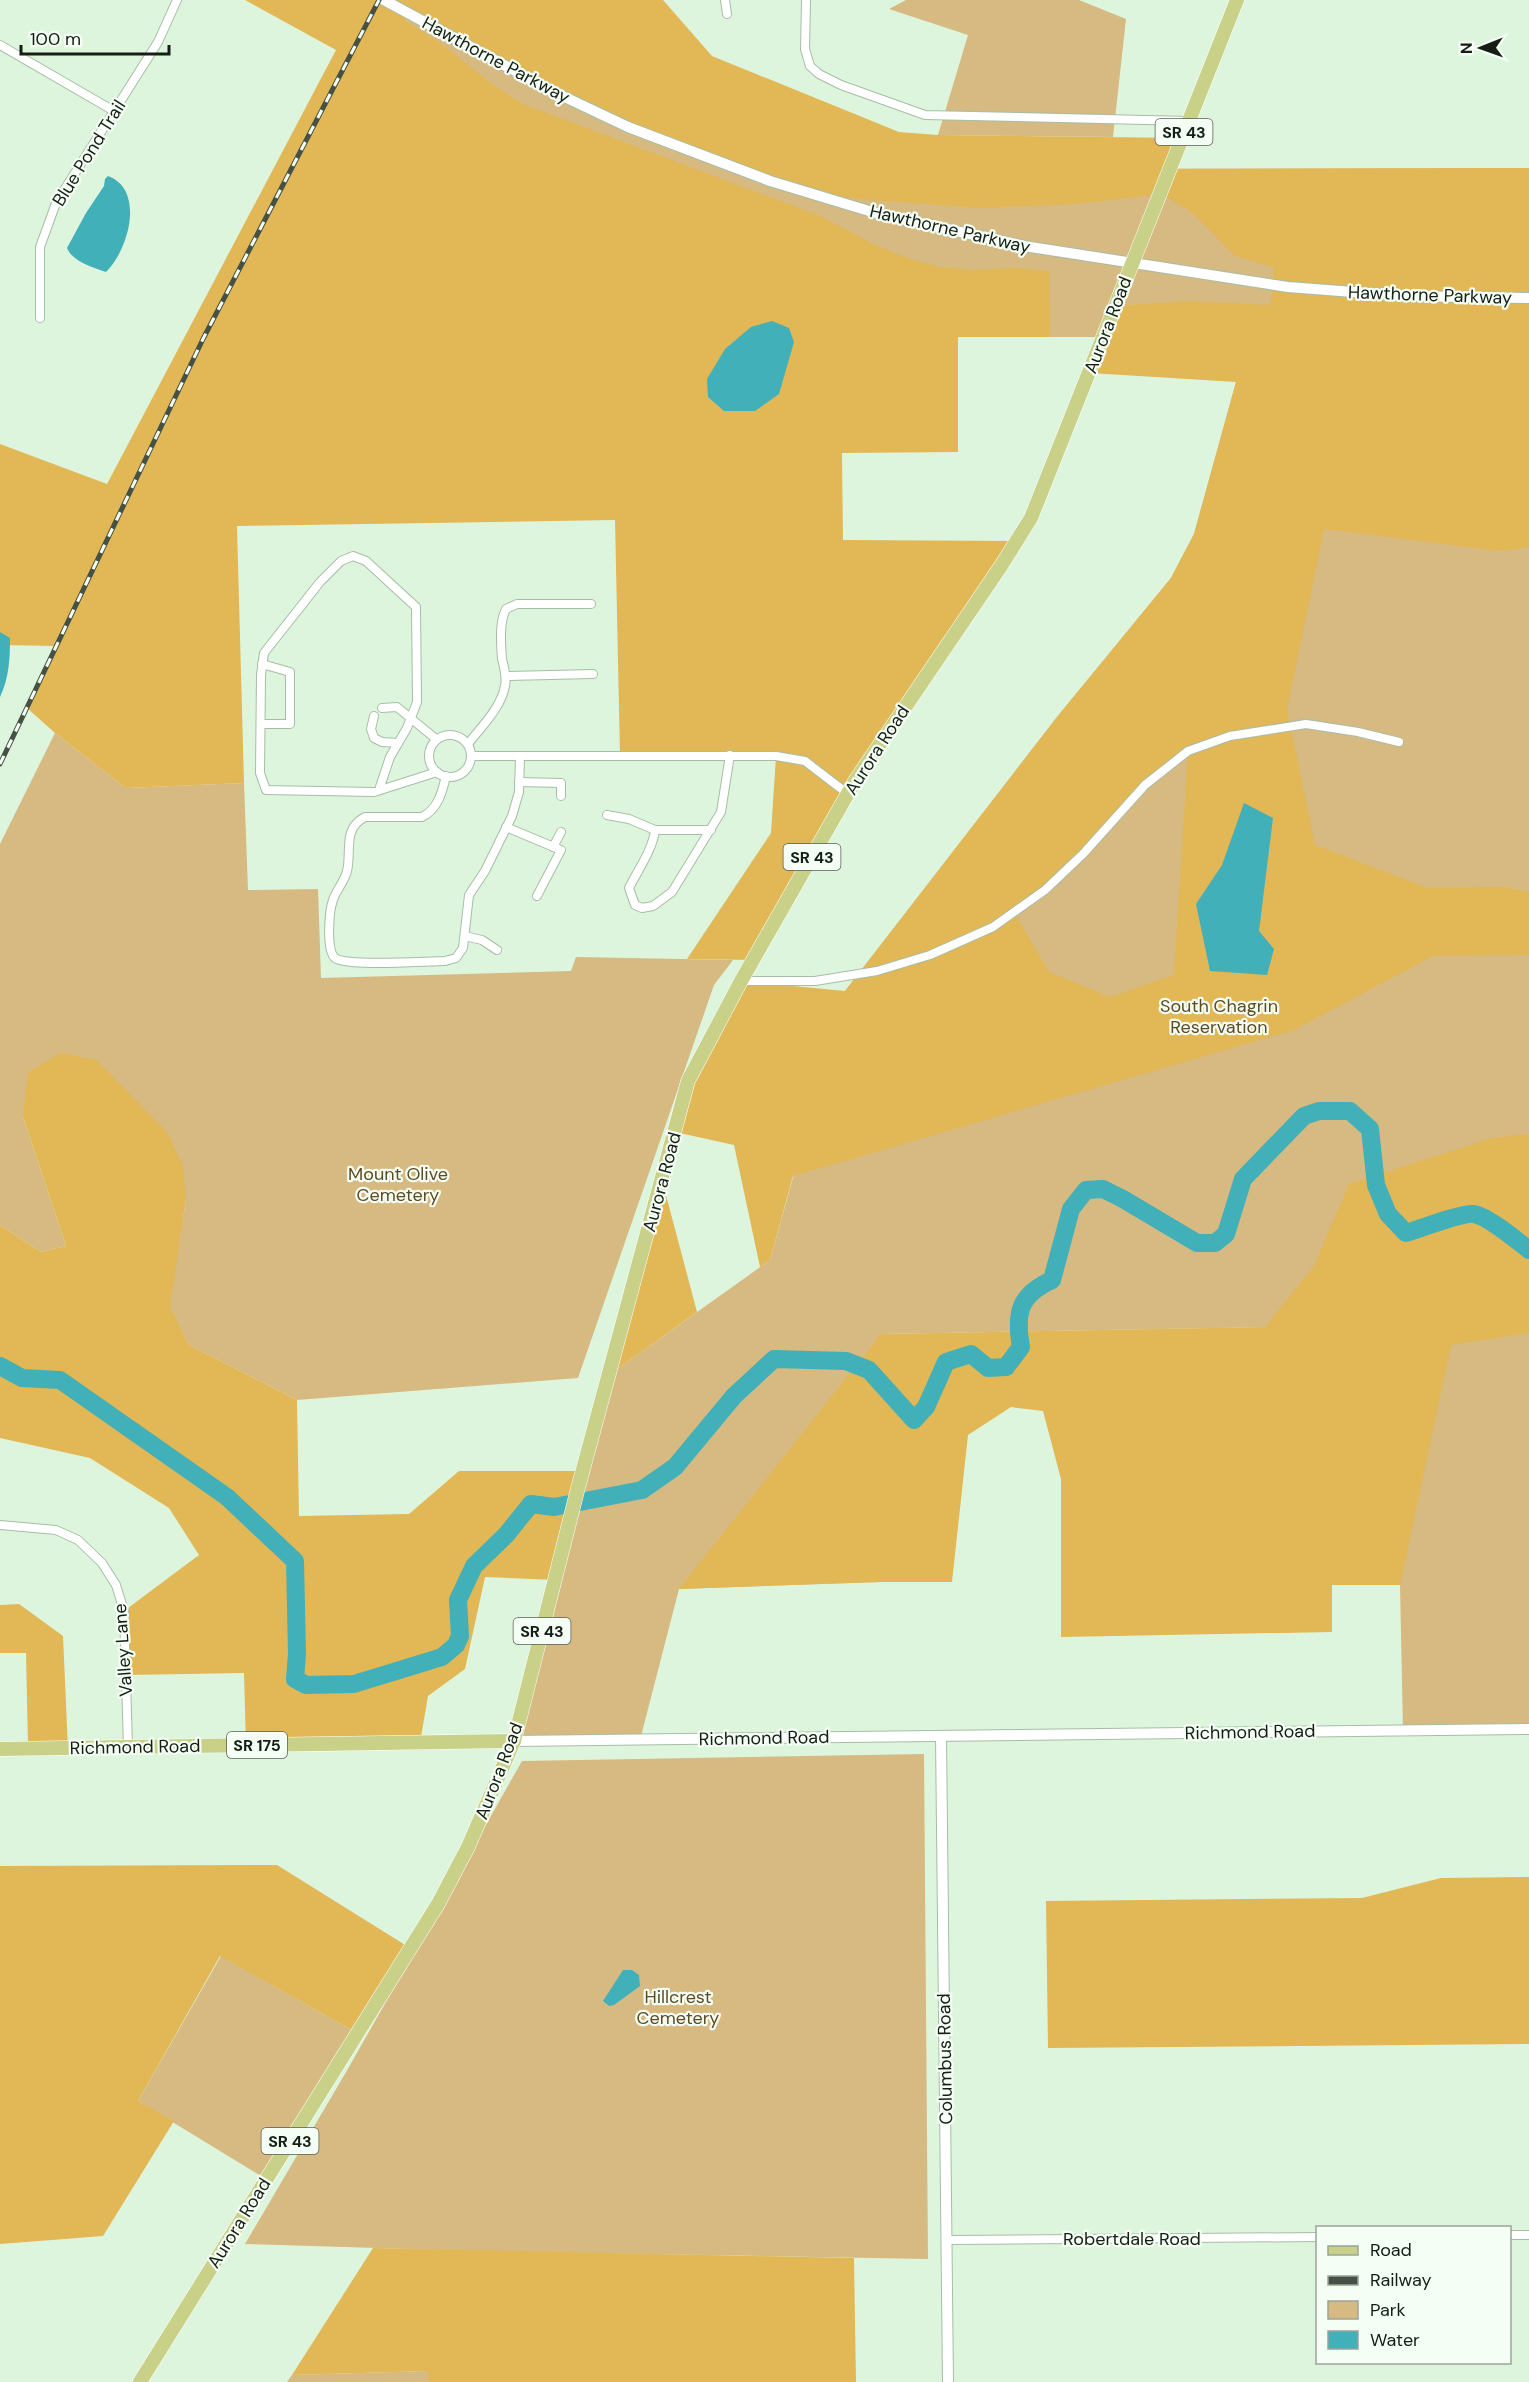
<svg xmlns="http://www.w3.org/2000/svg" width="1529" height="2382" font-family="'DM Sans',sans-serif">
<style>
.green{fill:#d6ba81}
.forest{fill:#e2b756;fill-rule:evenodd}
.water{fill:#41b0b9}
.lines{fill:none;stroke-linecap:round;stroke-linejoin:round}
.river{stroke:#41b0b9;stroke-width:18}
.minor-casing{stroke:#a7bda6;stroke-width:10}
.tertiary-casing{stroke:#a7bda6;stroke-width:12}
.primary-casing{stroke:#fff;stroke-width:15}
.minor{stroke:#fff;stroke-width:8}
.tertiary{stroke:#fff;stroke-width:10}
.primary{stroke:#c9d087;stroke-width:14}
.rail-casing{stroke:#455144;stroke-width:5}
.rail{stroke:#f5fef4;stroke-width:3;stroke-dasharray:9;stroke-linecap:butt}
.labels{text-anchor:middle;stroke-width:4.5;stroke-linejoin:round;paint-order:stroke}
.shield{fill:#f5fef4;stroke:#586057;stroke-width:1.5}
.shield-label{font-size:16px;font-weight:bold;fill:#151d14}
.street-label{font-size:18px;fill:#151d14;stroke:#f5fef4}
.park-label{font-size:18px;fill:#5d4b23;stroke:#f5fef4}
</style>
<rect width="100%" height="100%" fill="#def5dd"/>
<g class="green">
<polygon points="414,0 917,169 1529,168 1529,1729 1403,1731 1400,1585 1332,1585 1328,1326 881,1334 880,1582 679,1589 640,1740 514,1741 609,1375 770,1260 845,991 1057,717 1171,578 1194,534 1236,382 1107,337 240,336"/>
<polygon points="906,0 1079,0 1126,19 1113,137 938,135 968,35 889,9"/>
<polygon points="55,733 126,788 244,783 248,890 318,889 321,978 571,971 576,957 733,960 714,985 578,1378 297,1400 189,1345 169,1307 186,1199 23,1117 66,1246 41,1252 0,1225 0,844"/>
<polygon points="924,1754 928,2259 476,2251 245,2244 349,2067 522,1761"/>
<polygon points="221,1956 357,2033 266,2179 138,2101"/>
<polygon points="429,2371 429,2382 287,2382 292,2375"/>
</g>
<g class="forest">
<path d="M245,0H663L712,56L899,132L938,135L1182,138L1171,169L1529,168V547L1499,551L1324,529L1287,709L1315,845L1428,888L1504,887L1529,892V955L1433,956L1294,1030L793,1176L770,1260L760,1267L734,1145L675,1132L688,1081L741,981L845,991L1057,717L1171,578L1194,534L1236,382L1090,373L1116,306L1188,301L1271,305L1274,267L1235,256L1193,213L1161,194L1077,204L978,208L818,196L659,140L409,14L405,21C448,44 481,80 523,104L818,215L875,245L913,260L940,267L971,270L1016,268L1049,271L1050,337H958V452L842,453L843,540L1017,541L855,781L753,960L687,959L771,833L776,756L620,755L615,520L237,526L244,783L126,788L55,733L27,708L56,646L0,645V444L107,484L336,50ZM1188,752L1174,975L1110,997L1049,972L1014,912L1083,854L1145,785ZM1273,818L1259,931L1274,949L1196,904L1222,865Z"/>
<polygon points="61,1053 96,1060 167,1132 183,1166 186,1199 170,1307 189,1345 297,1400 299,1516 409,1514 459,1471 583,1471 555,1580 485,1577 465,1669 428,1696 420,1743 246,1746 244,1673 126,1675 124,1611 199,1555 169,1508 90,1458 0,1438 0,1225 41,1252 66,1246 23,1117 28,1072"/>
<polygon points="1529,1134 1529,1333 1451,1345 1400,1585 1332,1585 1332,1632 1061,1637 1061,1479 1043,1411 1011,1407 968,1435 952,1582 880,1582 679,1589 881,1334 1265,1327 1314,1266 1349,1184 1492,1138"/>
<polygon points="662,1180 697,1312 609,1375"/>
<polygon points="19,1604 63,1636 68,1749 28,1746 26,1653 0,1653 0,1605"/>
<polygon points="277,1865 410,1948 357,2033 220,1956 138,2101 174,2121 103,2236 0,2244 0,1866"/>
<polygon points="1529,1877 1529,2044 1048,2048 1046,1901 1362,1898 1441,1878"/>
<polygon points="373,2248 854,2258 856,2382 429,2382 428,2371 292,2375"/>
</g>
<g class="water">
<path d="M108,176C146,190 128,251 106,272C92,267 73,262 67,248L86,213L104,186L105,179Z"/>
<polygon points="772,321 789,328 794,342 779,394 755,411 724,411 708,397 707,379 725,349 751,327"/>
<path d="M0,632L10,638C10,659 9,678 0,697Z"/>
<polygon points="1244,803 1273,818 1259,931 1274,949 1267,975 1210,971 1196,904 1222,865"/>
<polygon points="623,1970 632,1970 639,1975 640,1986 614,2005 609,2006 603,2001"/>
</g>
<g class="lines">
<path class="river" d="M0,1366L22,1378L60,1380L227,1497L295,1561L297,1654L295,1679L306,1685L354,1684L442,1657L456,1645L460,1636L458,1600L474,1566L506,1535L531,1504L554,1507L642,1490L675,1467L734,1396L774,1359L846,1361L869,1370L914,1420L926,1407L946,1362L971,1354L988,1368L1006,1367L1021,1347C1015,1313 1019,1295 1052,1280L1071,1209L1086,1190L1103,1189L1123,1199L1197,1243H1215L1226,1234L1243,1179L1304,1116L1319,1111H1350L1370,1129L1376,1185L1388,1214L1406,1233C1419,1229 1464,1212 1474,1214C1489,1217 1516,1240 1529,1250"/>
<g class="minor-casing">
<g id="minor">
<polyline points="725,0 727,14"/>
<polyline points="806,0 805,49 810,66 819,74 841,85 925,115 1189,121"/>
<polyline points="0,45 114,111"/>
<polyline points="40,318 40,247 56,203 158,42 177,0"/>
<polyline points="506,676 593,674"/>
<polyline points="382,708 397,707 436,739"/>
<polyline points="374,716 371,729 374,738 382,742 398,743"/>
<polyline points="261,724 290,724 290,672 262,664"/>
<circle cx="450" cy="756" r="21"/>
<path d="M468,744C481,727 501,708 505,686C507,676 504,668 502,659C501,644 499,622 506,609L517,604H591"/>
<polyline points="471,756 776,756 805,761 848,794"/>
<path d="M446,776C442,793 438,809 422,817H365C342,829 352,851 347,871C345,881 336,890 333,900C329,911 326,950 335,958C347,967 426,961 445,961L456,958L463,948L469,895L485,871L512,816L519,792L520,756"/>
<polyline points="519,782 561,783 561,796"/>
<polyline points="379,790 390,757 407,728 417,702 416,607 366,561 353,556 341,561 320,582 264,653 261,675 260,773 266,790 374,792 437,772"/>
<polyline points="607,815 629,819 655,830 711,830"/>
<polyline points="506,827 561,850 537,896"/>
<path d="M655,830C653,849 638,870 629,888L635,905L642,908L653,906L672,892L721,812L730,755"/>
<polyline points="553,847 561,832"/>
<polyline points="465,936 482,940 497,950"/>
<polyline points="741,981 815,981 877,971 930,955 993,927 1045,890 1083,854 1145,785 1188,751 1230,736 1306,724 1358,732 1399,742"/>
<polyline points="0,1525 56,1530 78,1540 102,1563 116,1585 124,1611 128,1748"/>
<polyline points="1510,2235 1529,2235"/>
<polyline points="947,2240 1318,2237"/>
</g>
</g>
<g class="tertiary-casing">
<g id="tertiary">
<polyline points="384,0 552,91 628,127 770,181 879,214 1024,246 1288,287 1405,296 1529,298"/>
<polyline points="941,1736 948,2382"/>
<polyline points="514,1741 1529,1729"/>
</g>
</g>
<g class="primary-casing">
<g id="primary">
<polyline points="0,1749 514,1741"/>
<polyline points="140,2382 438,1904 468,1847 514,1741 578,1488 688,1081 741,981 855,781 1001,566 1031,518 1237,0"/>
</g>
</g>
<use href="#minor" class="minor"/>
<use href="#tertiary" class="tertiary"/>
<use href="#primary" class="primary"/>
<g class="rail-casing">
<polyline id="rail" points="0,764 203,339 379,0"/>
</g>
<use href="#rail" class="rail"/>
</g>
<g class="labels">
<g class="shield">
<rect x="1155.5" y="119" width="57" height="26" rx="4.5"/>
<rect x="783.5" y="844" width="57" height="26" rx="4.5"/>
<rect x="513.5" y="1618" width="57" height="26" rx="4.5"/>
<rect x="227" y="1732" width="60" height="26" rx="4.5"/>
<rect x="261.5" y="2128" width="57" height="26" rx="4.5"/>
</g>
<g class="shield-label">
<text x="1184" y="138">SR 43</text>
<text x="812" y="863">SR 43</text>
<text x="542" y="1637">SR 43</text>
<text x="257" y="1751">SR 175</text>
<text x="290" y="2147">SR 43</text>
</g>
<g class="street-label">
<text transform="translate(496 60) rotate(28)" y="6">Hawthorne Parkway</text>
<text transform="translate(89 153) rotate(-58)" y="6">Blue Pond Trail</text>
<text transform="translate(950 229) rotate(13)" y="6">Hawthorne Parkway</text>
<text transform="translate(1430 295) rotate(2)" y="6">Hawthorne Parkway</text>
<text transform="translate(1108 325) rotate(-69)" y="6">Aurora Road</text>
<text transform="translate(877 750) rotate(-57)" y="6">Aurora Road</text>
<text transform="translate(662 1182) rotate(-75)" y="6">Aurora Road</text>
<text transform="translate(123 1650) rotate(-94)" y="6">Valley Lane</text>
<text transform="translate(1250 1732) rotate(-1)" y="6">Richmond Road</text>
<text transform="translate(764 1738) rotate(-1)" y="6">Richmond Road</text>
<text transform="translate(135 1747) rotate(-1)" y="6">Richmond Road</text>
<text transform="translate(499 1771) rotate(-69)" y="6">Aurora Road</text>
<text transform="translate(945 2059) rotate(-91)" y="6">Columbus Road</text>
<text transform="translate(239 2223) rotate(-58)" y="6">Aurora Road</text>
<text x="1132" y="2245">Robertdale Road</text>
</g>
<g class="park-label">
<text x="1219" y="1012">South Chagrin<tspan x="1219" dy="21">Reservation</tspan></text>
<text x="398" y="1180">Mount Olive<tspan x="398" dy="21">Cemetery</tspan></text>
<text x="678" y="2003">Hillcrest<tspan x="678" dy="21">Cemetery</tspan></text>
</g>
</g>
<rect x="1316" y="2226" width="195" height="138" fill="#f5fef4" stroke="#9ba49a" stroke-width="1.5"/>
<rect x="1328" y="2246" width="30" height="9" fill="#c9d087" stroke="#9ba49a" stroke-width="1.5"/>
<text x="1370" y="2256" font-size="18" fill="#151d14">Road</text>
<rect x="1328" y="2276" width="30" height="9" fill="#455144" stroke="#9ba49a" stroke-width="1.5"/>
<text x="1370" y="2286" font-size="18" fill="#151d14">Railway</text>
<rect x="1328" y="2301" width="30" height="18" fill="#d6ba81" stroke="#9ba49a" stroke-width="1.5"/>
<text x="1370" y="2316" font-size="18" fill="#151d14">Park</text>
<rect x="1328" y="2331" width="30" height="18" fill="#41b0b9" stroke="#9ba49a" stroke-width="1.5"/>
<text x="1370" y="2346" font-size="18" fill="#151d14">Water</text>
<g transform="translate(1481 48) rotate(269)" stroke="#f5fef4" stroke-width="4.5" paint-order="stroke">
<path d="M0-4.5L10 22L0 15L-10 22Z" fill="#151d14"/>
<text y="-9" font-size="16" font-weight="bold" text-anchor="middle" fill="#151d14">N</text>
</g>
<path d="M21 45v9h148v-9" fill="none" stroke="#151d14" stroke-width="3"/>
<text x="30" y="45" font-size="18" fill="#151d14" stroke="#f5fef4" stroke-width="4.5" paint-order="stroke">100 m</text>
</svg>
